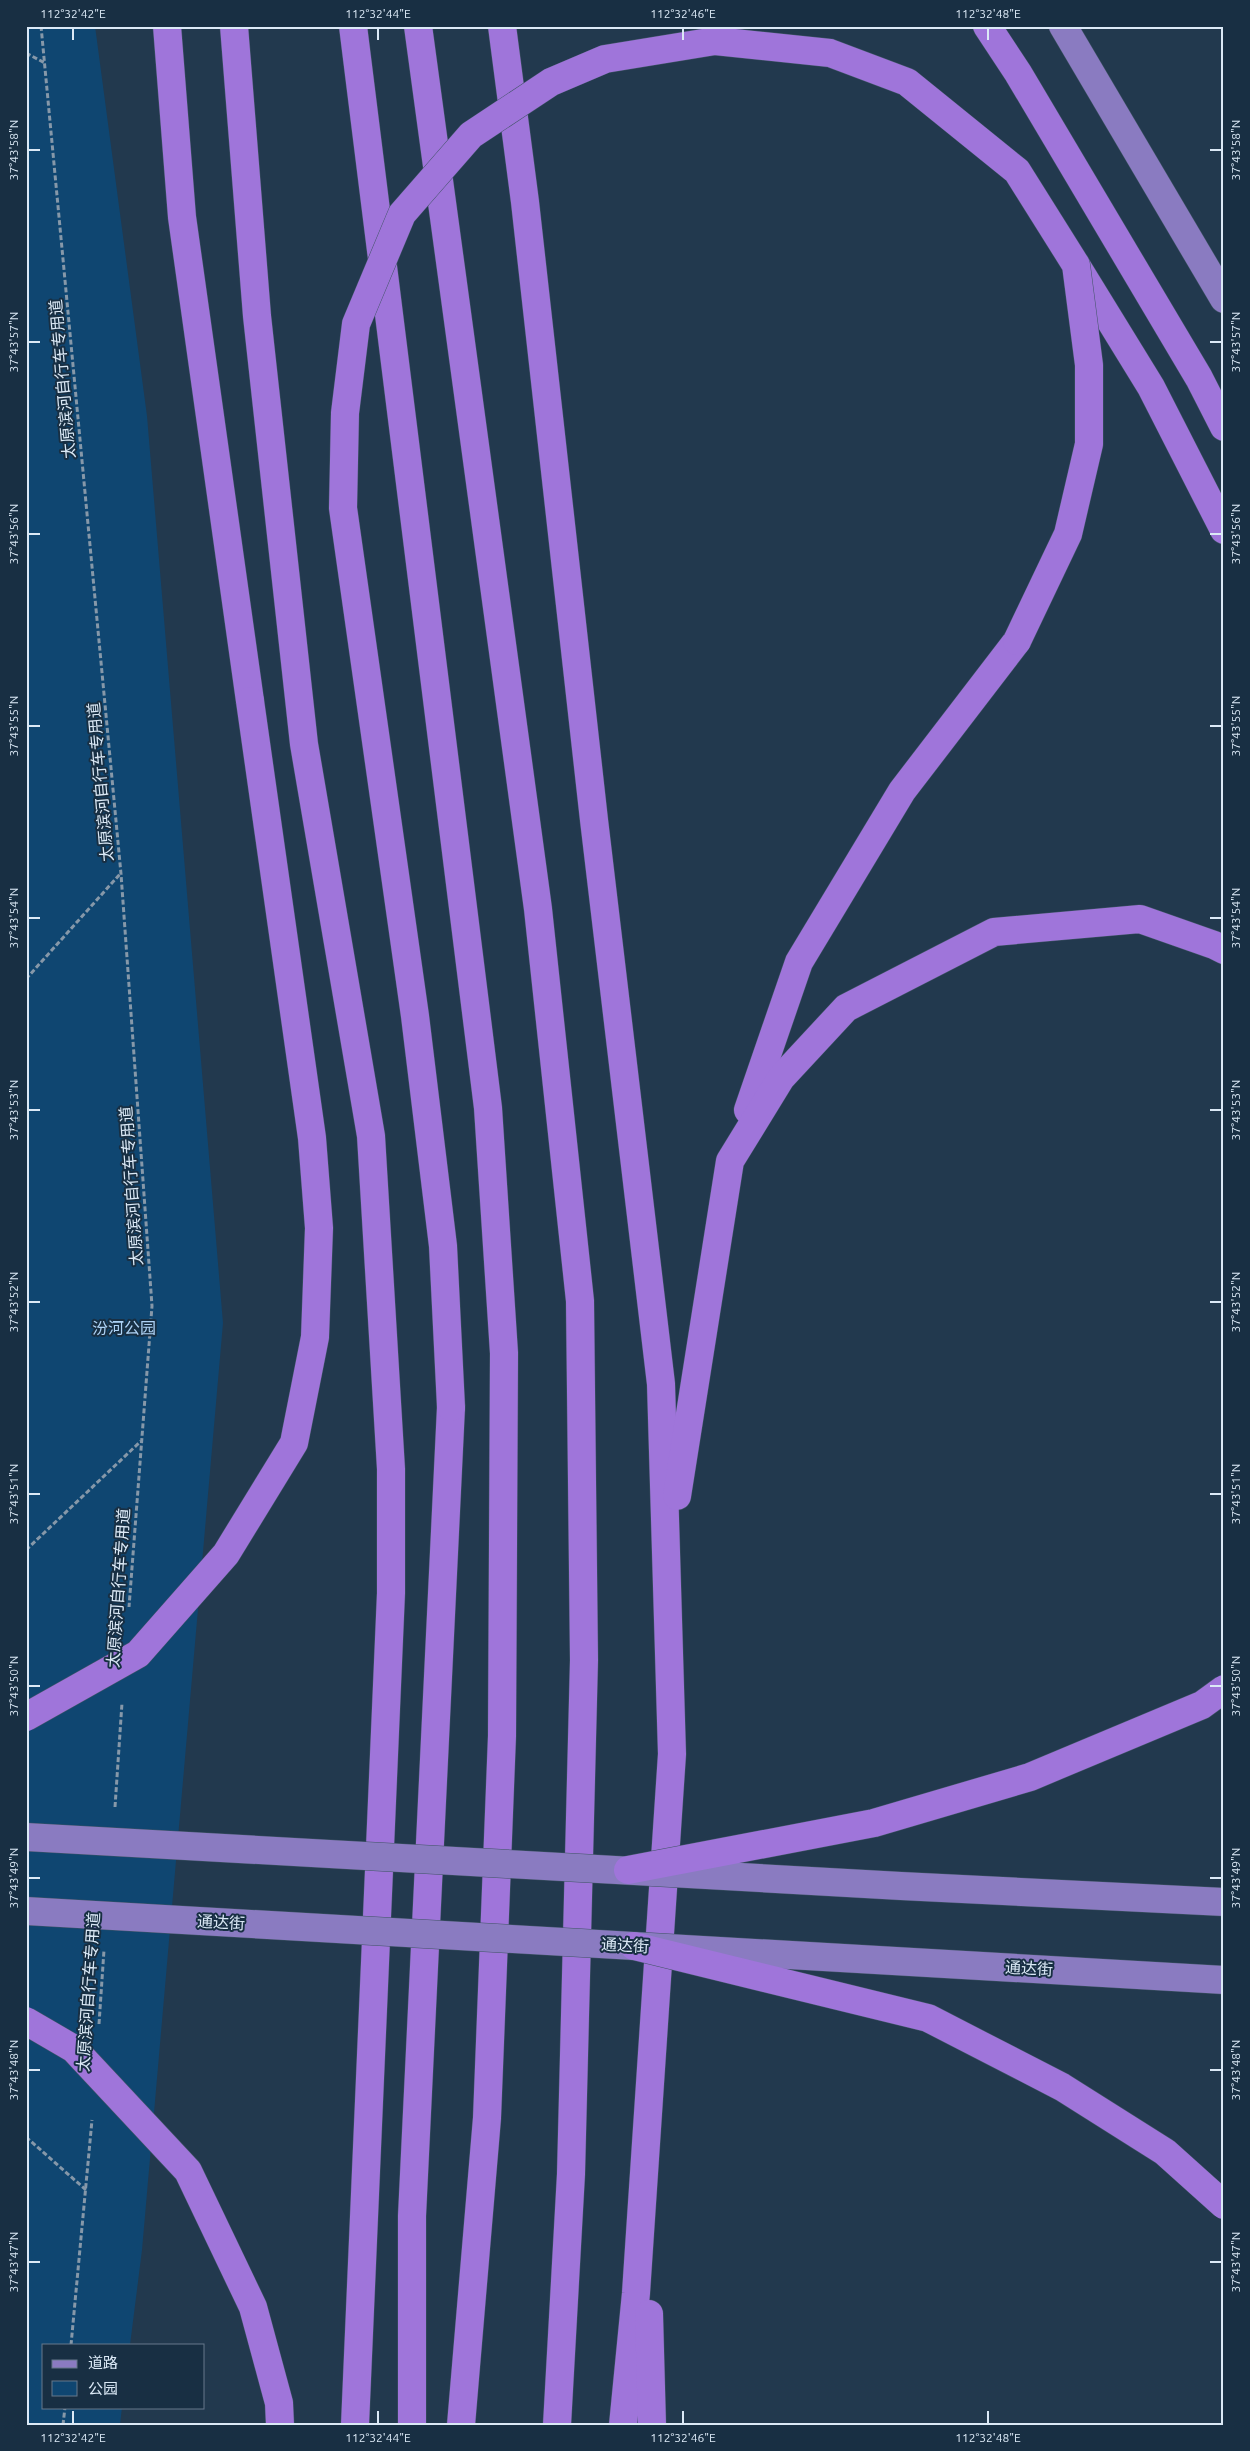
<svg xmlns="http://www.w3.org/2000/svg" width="1250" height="2451" font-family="Ubuntu,'Noto Sans SC',sans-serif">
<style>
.green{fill:#0f4671}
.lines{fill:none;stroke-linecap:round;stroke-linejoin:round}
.primary-casing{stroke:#405466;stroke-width:29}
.highway-casing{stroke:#405466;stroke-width:29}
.path{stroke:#8698a9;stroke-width:3;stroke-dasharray:5 2.5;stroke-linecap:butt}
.primary{stroke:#8a7bc1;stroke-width:28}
.highway{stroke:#9f75da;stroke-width:28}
.primary-bridge-casing{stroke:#405466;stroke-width:29;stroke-linecap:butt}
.highway-bridge-casing{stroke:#405466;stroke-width:29;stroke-linecap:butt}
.primary-bridge{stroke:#8a7bc1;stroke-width:28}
.highway-bridge{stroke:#9f75da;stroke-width:28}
.ticks{fill:none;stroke:#dbe9f6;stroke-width:2}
.labels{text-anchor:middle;stroke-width:4;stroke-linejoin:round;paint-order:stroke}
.street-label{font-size:16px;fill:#dbe9f6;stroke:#182f43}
.park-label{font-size:16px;fill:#aed3f6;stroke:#182f43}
.neatline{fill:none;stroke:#dbe9f6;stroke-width:2}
.ticks-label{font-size:12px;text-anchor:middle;fill:#dbe9f6}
</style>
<rect width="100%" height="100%" fill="#22394e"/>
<polygon class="green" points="26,26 95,26 147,416 223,1323 142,2250 130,2345 44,2345 44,2407 122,2407 120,2425 26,2425"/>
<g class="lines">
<g class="primary-casing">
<polyline id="primary" points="1063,26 1224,299"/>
</g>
<g class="highway-casing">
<g id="highway">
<polyline points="167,26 182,217 250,701"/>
<polyline points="234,26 257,316 304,744 371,1136 391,1469 391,1593 355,2425"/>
<polyline points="353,26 488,1108 504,1353 502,1736 487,2118 461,2425"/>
<polyline points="418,26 538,909 580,1301 584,1660 571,2174 557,2425"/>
<polyline points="502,26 525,202 594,820 661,1384 672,1754 636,2293 623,2425"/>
<polyline points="987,26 1018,73 1199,378 1224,427"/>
<polyline points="1076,265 1151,387 1224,530"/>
<polyline points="748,1110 799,962 902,791 1017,641"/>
<polyline points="677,1496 730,1161 781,1078 846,1008 994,932 1140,919 1214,945 1224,950"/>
<polyline points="649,2314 652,2425"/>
<polyline points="412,2425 412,2216 451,1407"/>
</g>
</g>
<g class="path">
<polyline points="41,26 121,874 152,1306 129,1607"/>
<polyline points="26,53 45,63"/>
<polyline points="26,979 120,874"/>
<polyline points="26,1550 141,1441"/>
<polyline points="115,1807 122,1703"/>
<polyline points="99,2024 104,1950"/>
<polyline points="26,2137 86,2190"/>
<polyline points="71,2345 92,2120"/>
<polyline points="63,2425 65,2407"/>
</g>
<use href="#primary" class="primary"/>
<use href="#highway" class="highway"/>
<g class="primary-bridge-casing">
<g id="primary-bridge">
<polyline points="26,1837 901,1886 1224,1902"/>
<polyline points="26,1911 1224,1980"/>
</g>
</g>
<g class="highway-bridge-casing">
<g id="highway-bridge">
<polyline points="451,1407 443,1246 415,1016 343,508 345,413 356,324 402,214 471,135 551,82 605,59 715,41 830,53 907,82 1017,171 1076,265 1089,365 1089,444 1068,534 1017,641"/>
<polyline points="26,1717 138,1654 226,1554 294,1443 315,1337 319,1228 312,1138 250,701"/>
<polyline points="628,1870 874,1823 1030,1777 1202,1705 1224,1689"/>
<polyline points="634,1946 928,2018 1062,2087 1165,2152 1224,2205"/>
<polyline points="26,2021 74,2049 188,2171 253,2307 279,2403 280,2425"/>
</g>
</g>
<use href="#primary-bridge" class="primary-bridge"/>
<use href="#highway-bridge" class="highway-bridge"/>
</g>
<path class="ticks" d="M73,28V40M378,28V40M683,28V40M988,28V40M28,150H40M1210,150H1222M28,342H40M1210,342H1222M28,534H40M1210,534H1222M28,726H40M1210,726H1222M28,918H40M1210,918H1222M28,1110H40M1210,1110H1222M28,1302H40M1210,1302H1222M28,1494H40M1210,1494H1222M28,1686H40M1210,1686H1222M28,1878H40M1210,1878H1222M28,2070H40M1210,2070H1222M28,2262H40M1210,2262H1222M73,2411V2424M378,2411V2424M683,2411V2424M988,2411V2424"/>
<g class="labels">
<g class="street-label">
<text transform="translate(62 379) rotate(-95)" y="6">太原滨河自行车专用道</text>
<text transform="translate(100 782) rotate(-95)" y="6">太原滨河自行车专用道</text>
<text transform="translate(131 1186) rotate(-94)" y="6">太原滨河自行车专用道</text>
<text transform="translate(118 1588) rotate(-86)" y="6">太原滨河自行车专用道</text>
<text transform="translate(221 1922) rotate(3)" y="6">通达街</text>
<text transform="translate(625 1945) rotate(3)" y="6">通达街</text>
<text transform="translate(1029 1968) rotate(3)" y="6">通达街</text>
<text transform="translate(88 1992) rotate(-86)" y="6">太原滨河自行车专用道</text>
</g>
<g class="park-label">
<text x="124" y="1334">汾河公园</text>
</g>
</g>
<rect width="1250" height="2451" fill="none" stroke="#182f43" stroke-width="55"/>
<rect x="42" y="2344" width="162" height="65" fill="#182f43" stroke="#66798b"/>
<rect x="52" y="2360" width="25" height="8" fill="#8a7bc1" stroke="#66798b"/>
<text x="88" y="2368" font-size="15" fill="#dbe9f6">道路</text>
<rect x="52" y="2381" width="25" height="15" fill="#0f4671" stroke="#66798b"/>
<text x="88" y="2394" font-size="15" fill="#dbe9f6">公园</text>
<rect x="28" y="28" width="1194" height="2396" class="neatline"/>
<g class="ticks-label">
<text x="73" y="18">112°32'42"E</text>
<text x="378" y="18">112°32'44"E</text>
<text x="683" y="18">112°32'46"E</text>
<text x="988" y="18">112°32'48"E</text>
<text transform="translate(14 150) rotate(-90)" y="4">37°43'58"N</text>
<text transform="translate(1236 150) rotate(-90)" y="4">37°43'58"N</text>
<text transform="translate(14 342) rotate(-90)" y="4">37°43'57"N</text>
<text transform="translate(1236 342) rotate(-90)" y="4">37°43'57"N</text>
<text transform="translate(14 534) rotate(-90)" y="4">37°43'56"N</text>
<text transform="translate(1236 534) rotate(-90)" y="4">37°43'56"N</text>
<text transform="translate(14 726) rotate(-90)" y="4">37°43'55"N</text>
<text transform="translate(1236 726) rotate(-90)" y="4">37°43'55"N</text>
<text transform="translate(14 918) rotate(-90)" y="4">37°43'54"N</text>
<text transform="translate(1236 918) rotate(-90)" y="4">37°43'54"N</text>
<text transform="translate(14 1110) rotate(-90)" y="4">37°43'53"N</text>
<text transform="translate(1236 1110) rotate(-90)" y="4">37°43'53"N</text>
<text transform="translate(14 1302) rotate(-90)" y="4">37°43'52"N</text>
<text transform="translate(1236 1302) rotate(-90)" y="4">37°43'52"N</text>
<text transform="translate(14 1494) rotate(-90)" y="4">37°43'51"N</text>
<text transform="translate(1236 1494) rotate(-90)" y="4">37°43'51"N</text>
<text transform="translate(14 1686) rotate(-90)" y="4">37°43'50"N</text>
<text transform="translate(1236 1686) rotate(-90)" y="4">37°43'50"N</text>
<text transform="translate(14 1878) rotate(-90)" y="4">37°43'49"N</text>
<text transform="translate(1236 1878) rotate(-90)" y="4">37°43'49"N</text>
<text transform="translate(14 2070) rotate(-90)" y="4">37°43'48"N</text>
<text transform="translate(1236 2070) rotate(-90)" y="4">37°43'48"N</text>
<text transform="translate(14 2262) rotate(-90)" y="4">37°43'47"N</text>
<text transform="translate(1236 2262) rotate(-90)" y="4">37°43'47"N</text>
<text x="73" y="2442">112°32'42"E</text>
<text x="378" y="2442">112°32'44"E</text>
<text x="683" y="2442">112°32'46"E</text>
<text x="988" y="2442">112°32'48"E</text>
</g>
</svg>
